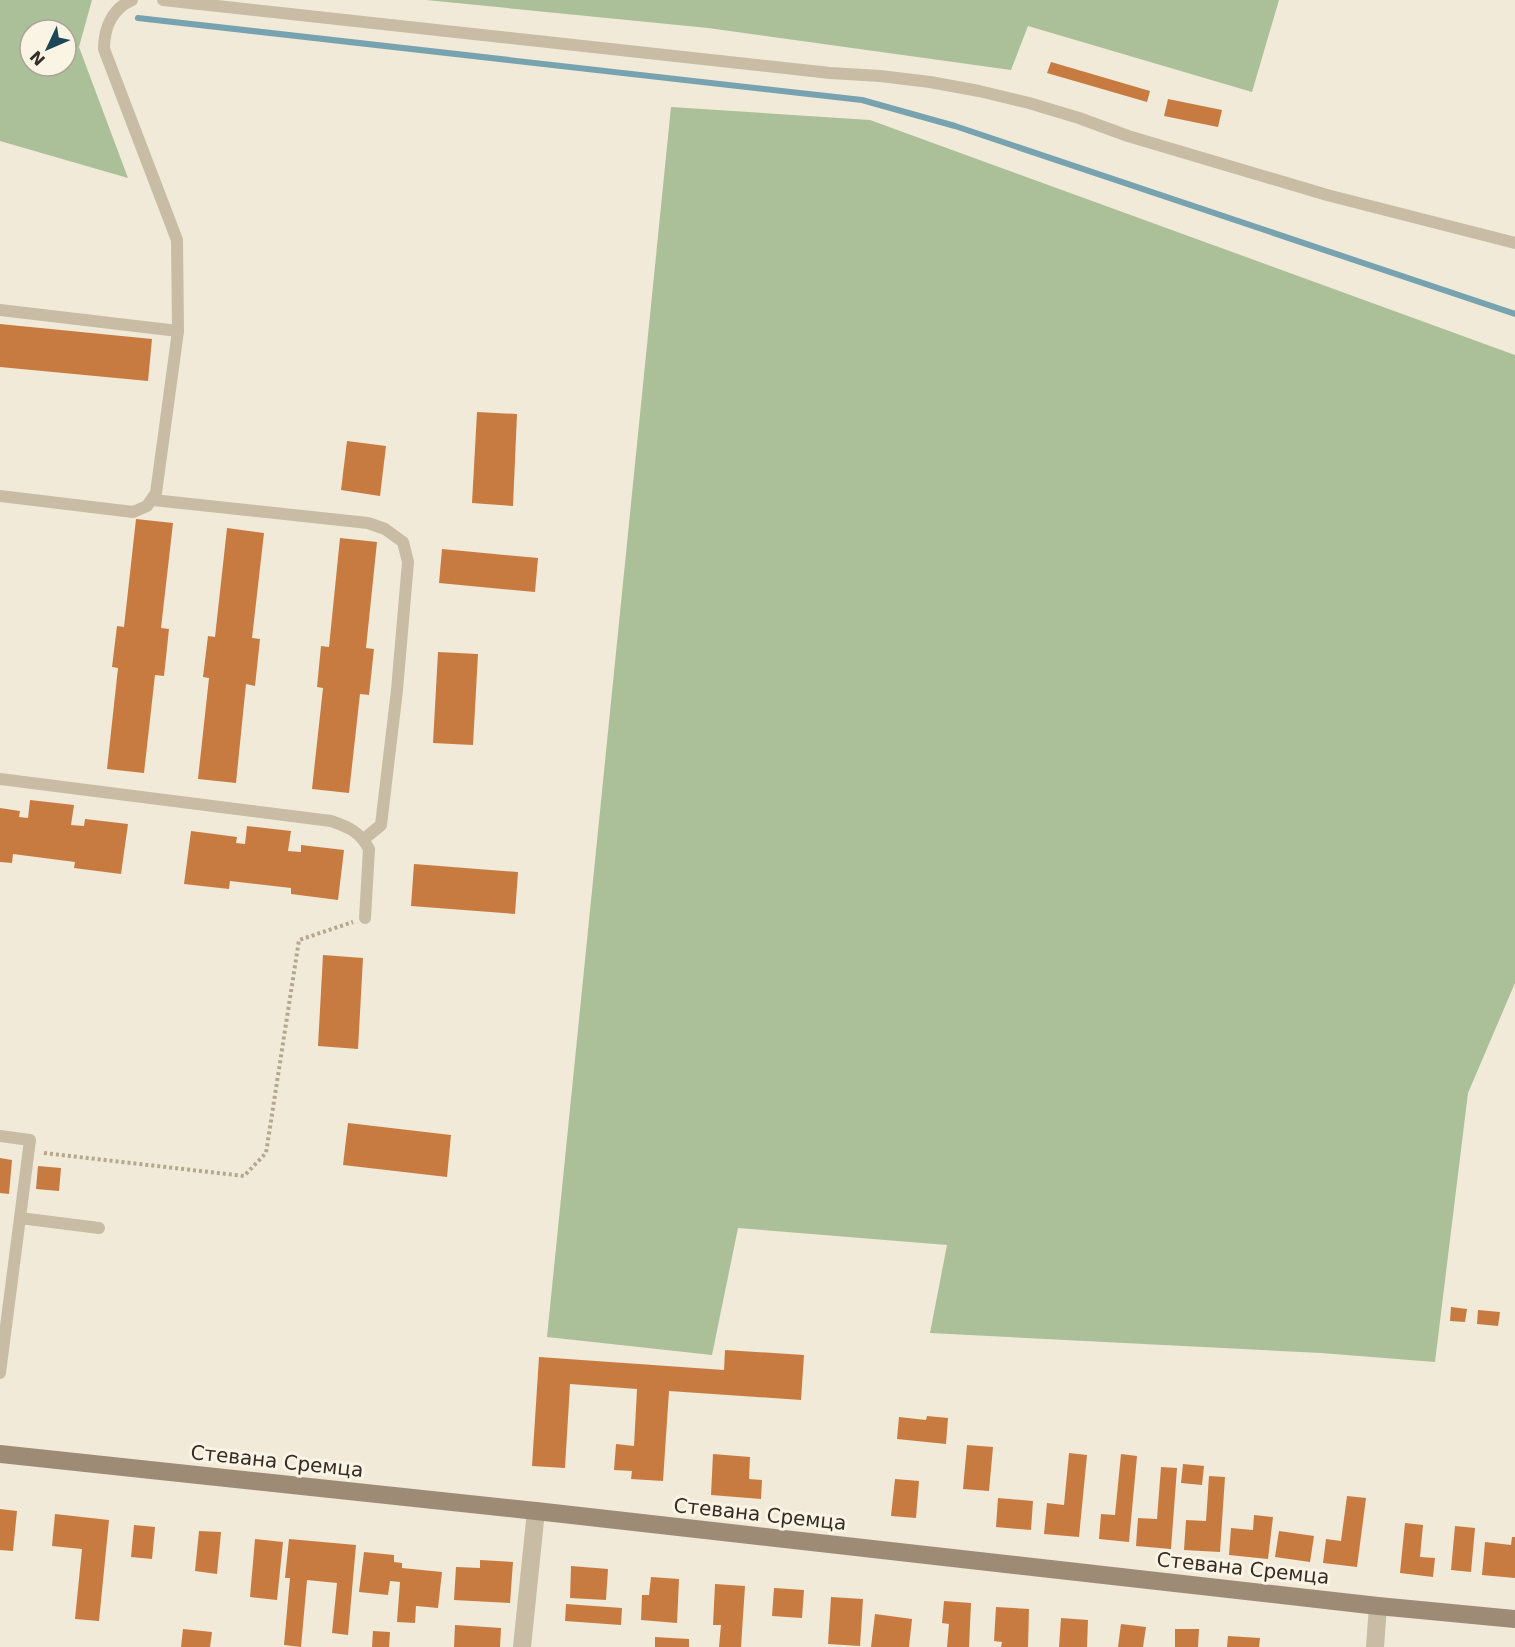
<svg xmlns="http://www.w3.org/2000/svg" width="1515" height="1647" font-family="'DejaVu Sans',sans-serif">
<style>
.green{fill:#abc098;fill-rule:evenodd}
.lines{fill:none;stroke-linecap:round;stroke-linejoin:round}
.stream{stroke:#77a2af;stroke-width:6}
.building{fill:#c87b40}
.path{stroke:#b5a78f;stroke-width:4;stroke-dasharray:3 3;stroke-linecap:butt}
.lane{stroke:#c9bca4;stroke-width:12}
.street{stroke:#c9bca4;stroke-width:18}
.secondary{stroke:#9d8b76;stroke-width:18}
.labels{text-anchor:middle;stroke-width:6;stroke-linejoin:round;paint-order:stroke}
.street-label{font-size:20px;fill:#352d26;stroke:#f9f4e4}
</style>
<rect width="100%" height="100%" fill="#f1ead8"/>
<g class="green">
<path d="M0,0H92L79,47L128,178L0,141ZM30,30H66V66H30Z"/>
<polygon points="426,0 1279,0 1252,92 1028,26 1011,70 708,28"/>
<polygon points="671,107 870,120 1515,355 1515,983 1468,1093 1435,1362 1321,1353 930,1333 947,1245 738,1228 712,1355 547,1337"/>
</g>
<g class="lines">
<polyline class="stream" points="138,18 862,100 955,126 1515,314"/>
</g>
<g class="building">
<polygon points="1051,62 1150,91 1147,102 1047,73"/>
<polygon points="1168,99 1222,110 1218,127 1164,116"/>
<polygon points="0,324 152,339 148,381 0,367"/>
<polygon points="477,412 517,414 513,506 472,503"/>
<polygon points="347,441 386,446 380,496 341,490"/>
<polygon points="136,519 173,523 161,628 169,629 164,676 155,675 144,773 107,769 118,668 112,667 117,626 124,627"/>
<polygon points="227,528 264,533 252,638 260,639 255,686 246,684 236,783 198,779 209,678 203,677 208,636 215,637"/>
<polygon points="340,538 377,542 366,648 374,649 369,695 360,694 349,793 312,789 323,688 317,687 321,646 329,647"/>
<polygon points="442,549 538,558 535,592 439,583"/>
<polygon points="438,652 478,654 473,745 433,743"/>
<polygon points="30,800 74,805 71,825 84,826 85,819 128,824 121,874 74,868 75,862 13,854 12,863 0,862 0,808 20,811 19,817 28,818"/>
<polygon points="247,826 291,831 288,851 301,852 301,845 344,850 338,900 291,894 291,888 230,881 229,889 184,884 191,831 237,837 236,843 245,844"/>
<polygon points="414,864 518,872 515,914 411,906"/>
<polygon points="323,955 363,958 358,1049 318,1046"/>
<polygon points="348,1123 451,1135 447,1177 343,1165"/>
<polygon points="0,1158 12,1160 9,1194 0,1193"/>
<polygon points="38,1166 61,1168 59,1191 36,1189"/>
<polygon points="1451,1307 1467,1309 1465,1322 1450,1321"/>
<polygon points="1478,1310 1500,1312 1498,1326 1477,1324"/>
<polygon points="725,1350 804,1355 801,1400 669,1391 663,1481 631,1479 632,1471 614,1470 616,1444 634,1446 637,1389 570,1384 565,1468 532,1466 539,1357 724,1370"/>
<polygon points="927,1416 948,1418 946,1444 897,1439 899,1417 926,1420"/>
<polygon points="967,1445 993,1447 989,1491 963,1489"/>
<polygon points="1069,1453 1087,1455 1079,1537 1044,1534 1047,1503 1064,1505"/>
<polygon points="713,1454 750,1457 749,1479 762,1480 761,1499 711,1495"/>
<polygon points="1121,1454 1137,1456 1129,1542 1099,1539 1101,1514 1115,1515"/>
<polygon points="1183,1464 1204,1466 1202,1485 1181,1483"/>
<polygon points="1161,1467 1177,1468 1171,1549 1136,1546 1138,1518 1157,1519"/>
<polygon points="1209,1476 1225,1477 1220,1552 1184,1550 1186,1520 1206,1521"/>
<polygon points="895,1479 919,1481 916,1518 891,1516"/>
<polygon points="1347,1496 1366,1498 1357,1567 1323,1563 1326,1539 1341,1541"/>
<polygon points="998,1498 1033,1501 1031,1530 996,1527"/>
<polygon points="0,1509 17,1511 13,1551 0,1550"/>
<polygon points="55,1514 109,1520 99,1621 75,1619 82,1549 52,1546"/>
<polygon points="1254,1515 1273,1517 1268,1559 1229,1555 1231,1528 1253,1530"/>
<polygon points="1405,1523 1423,1525 1420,1557 1435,1558 1433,1577 1400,1573"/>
<polygon points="134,1525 155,1527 152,1559 131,1557"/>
<polygon points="1455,1526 1475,1528 1471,1572 1451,1570"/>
<polygon points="199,1531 221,1532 217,1574 195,1571"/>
<polygon points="1279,1531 1314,1536 1310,1562 1275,1557"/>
<polygon points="1512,1537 1515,1537 1515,1578 1482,1575 1485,1542 1511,1545"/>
<polygon points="255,1539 283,1542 277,1600 250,1597"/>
<polygon points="289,1539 356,1545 348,1635 332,1633 337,1583 307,1580 301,1647 284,1645 290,1578 285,1578"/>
<polygon points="364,1552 394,1555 394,1562 402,1563 402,1568 442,1572 438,1608 416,1606 415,1623 397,1622 400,1582 390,1581 388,1595 359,1592"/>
<polygon points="480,1560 513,1562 510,1603 454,1600 456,1567 480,1568"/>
<polygon points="571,1566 608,1569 606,1600 570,1598"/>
<polygon points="651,1577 679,1579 677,1623 641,1620 642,1595 649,1595"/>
<polygon points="715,1584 745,1586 741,1647 719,1647 721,1625 713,1625"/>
<polygon points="774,1588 804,1590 802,1618 772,1616"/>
<polygon points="831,1597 863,1599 860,1646 828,1644"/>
<polygon points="944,1601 971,1603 969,1647 947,1647 949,1624 942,1623"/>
<polygon points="566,1604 622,1608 621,1625 565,1621"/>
<polygon points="996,1607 1029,1609 1028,1647 1001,1647 1002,1642 994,1641"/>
<polygon points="875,1614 912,1619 909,1647 871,1647"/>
<polygon points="1061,1618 1088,1620 1087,1647 1059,1647"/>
<polygon points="1121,1624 1146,1627 1143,1647 1118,1647"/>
<polygon points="455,1625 501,1628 500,1647 454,1647"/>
<polygon points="183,1629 212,1632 210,1647 181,1647"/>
<polygon points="1175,1629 1199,1629 1198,1647 1175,1647"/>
<polygon points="373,1631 390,1632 389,1647 372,1647"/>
<polygon points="1228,1636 1260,1638 1259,1647 1227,1647"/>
<polygon points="655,1637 689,1639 689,1647 655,1647"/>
</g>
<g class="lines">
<polyline class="path" points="44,1153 244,1176 266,1153 299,940 353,922"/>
<g class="lane">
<polyline points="163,0 830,73 880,76 930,82 979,91 1029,103 1079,118 1128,136 1327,195 1515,243"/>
<polyline points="0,310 178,331"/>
<path d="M0,496L133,512L147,506L156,493L178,331L177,240L104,49C104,28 112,9 132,0"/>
<polyline points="153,500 368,523 385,529 403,542 408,562 397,690 381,825 364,839"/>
<path d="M0,779L331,821C349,827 360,832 369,849L365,918"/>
<polyline points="0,1136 30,1140 0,1373"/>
<polyline points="20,1218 99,1228"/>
</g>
<g class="street">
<polyline points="522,1647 536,1511"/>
<polyline points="1375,1647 1378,1606"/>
</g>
<polyline class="secondary" points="0,1454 536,1511 1378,1606 1515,1619"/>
</g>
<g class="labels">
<g class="street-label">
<text transform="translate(277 1461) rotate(6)" y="7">Стевана Сремца</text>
<text transform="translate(760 1514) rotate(6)" y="7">Стевана Сремца</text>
<text transform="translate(1243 1568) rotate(6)" y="7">Стевана Сремца</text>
</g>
</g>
<g transform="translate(48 48) rotate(226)"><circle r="28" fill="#f9f4e4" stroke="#aba498" stroke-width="1.5"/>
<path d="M0-4.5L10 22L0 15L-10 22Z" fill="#1b4756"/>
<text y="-9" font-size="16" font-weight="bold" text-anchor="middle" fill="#352d26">N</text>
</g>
</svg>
